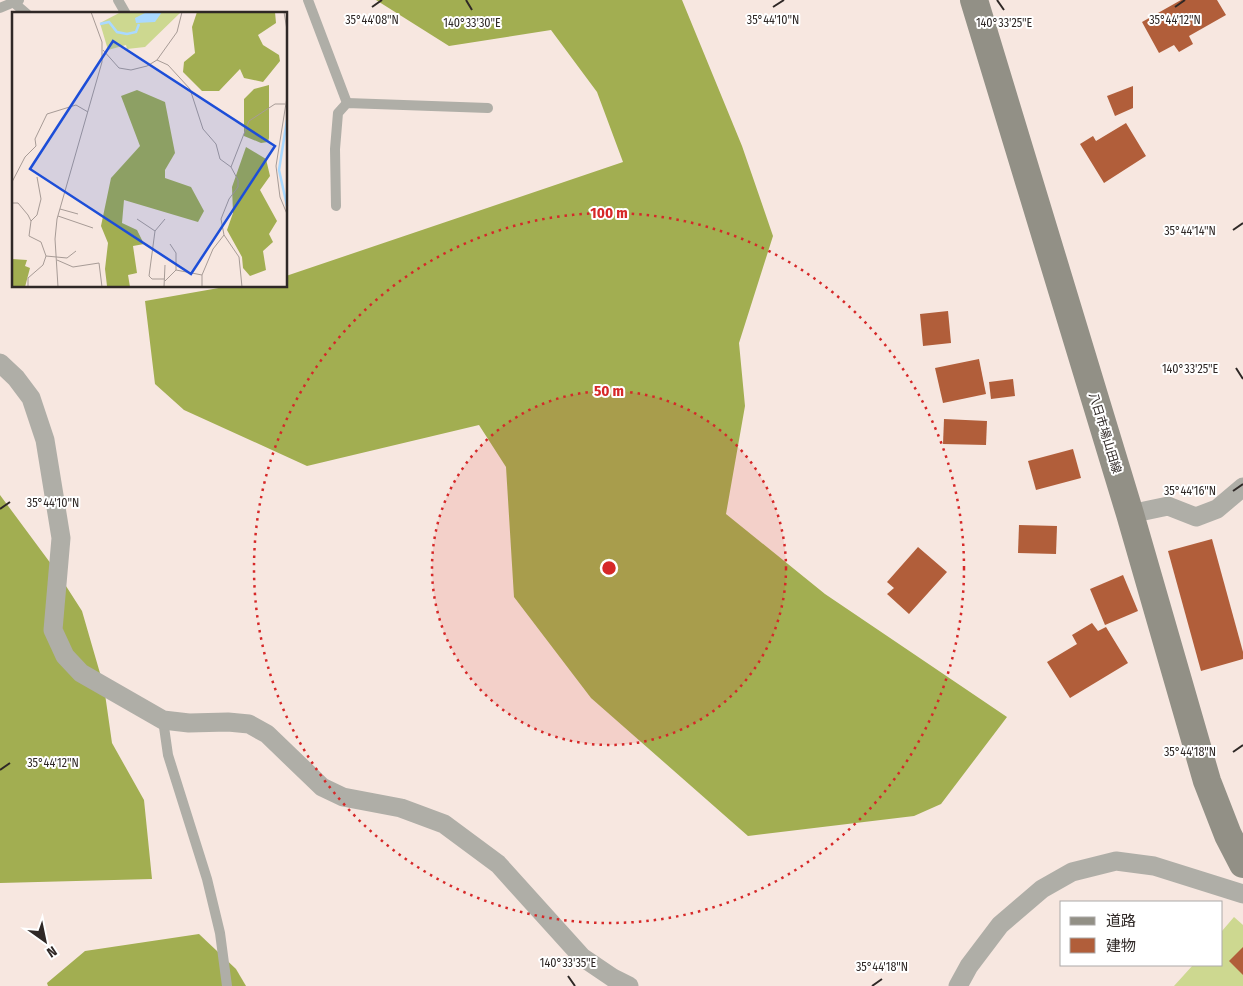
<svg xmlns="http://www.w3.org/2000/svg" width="1243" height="986" font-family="'Fira Sans Condensed','Noto Sans JP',sans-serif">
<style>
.green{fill:#cdd890}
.forest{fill:#a2ae51}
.building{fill:#b15e3a}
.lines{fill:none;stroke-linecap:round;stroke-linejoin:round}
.service{stroke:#afaea7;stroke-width:10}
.minor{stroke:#afaea7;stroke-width:19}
.secondary{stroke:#929086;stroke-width:28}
.ticks{fill:none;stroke:#2f2826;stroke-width:2}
.ring{fill:none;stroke:#d62828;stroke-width:2.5;stroke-dasharray:2.5 5}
.labels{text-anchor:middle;stroke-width:4;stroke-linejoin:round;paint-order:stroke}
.street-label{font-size:12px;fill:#2f2826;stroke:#fff}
.inset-river{fill:none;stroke:#aad9ff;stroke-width:2.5}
.inset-road{fill:none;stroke:#a79b96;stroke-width:1}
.view{fill:#1d4ed8;fill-opacity:0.15;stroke:#1d4ed8;stroke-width:2.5}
.inset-edge{fill:none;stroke:#2f2826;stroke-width:2.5}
.ticks-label{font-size:12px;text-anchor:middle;fill:#2f2826;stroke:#fff;stroke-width:4;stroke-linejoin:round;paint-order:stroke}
.centre{fill:#d62828;stroke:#fff;stroke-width:2.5}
.ring-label{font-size:15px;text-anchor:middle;font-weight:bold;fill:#d62828;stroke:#fff;stroke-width:4;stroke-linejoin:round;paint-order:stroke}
</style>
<rect width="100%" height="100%" fill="#f7e7e0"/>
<polygon class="green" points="1234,917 1243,925 1243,986 1174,986 1193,965 1222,965 1222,931"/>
<g class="forest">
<polygon points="376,0 682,0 742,146 773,236 739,343 745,406 726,514 825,594 1007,717 941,804 914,816 748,836 591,698 514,597 506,467 479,425 307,466 184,410 155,384 145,301 230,286 286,286 286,276 623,162 597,92 551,30 449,46"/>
<polygon points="0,495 57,572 82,611 104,687 112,743 144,800 152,879 0,883"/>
<polygon points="199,934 236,969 246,986 48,986 47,983 85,951"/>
</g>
<g class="building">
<polygon points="1181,0 1217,0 1226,15 1189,36 1193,44 1179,52 1174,45 1159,53 1142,22"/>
<polygon points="1133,86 1133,108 1115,116 1107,96"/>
<polygon points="1126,123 1146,156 1104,183 1080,144 1093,136 1096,141"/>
<polygon points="948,311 951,343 923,346 920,314"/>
<polygon points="979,359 986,394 943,403 935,368"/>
<polygon points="1013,379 1015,396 991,399 989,382"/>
<polygon points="944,419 987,421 986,445 943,444"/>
<polygon points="1073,449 1081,478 1036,490 1028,461"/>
<polygon points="1019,525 1057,526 1056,554 1018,553"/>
<polygon points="1212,539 1243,652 1243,659 1201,671 1168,551"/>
<polygon points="918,547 947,572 909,614 887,594 894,588 887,582"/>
<polygon points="1123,575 1138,611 1105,625 1090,589"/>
<polygon points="1092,623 1098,631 1106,627 1128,663 1070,698 1047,662 1077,644 1072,635"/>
<polygon points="1243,947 1243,975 1229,961"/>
</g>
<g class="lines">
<g class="service">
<polyline points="118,0 126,14"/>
<polyline points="308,0 347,103"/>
<polyline points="13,2 27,14"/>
<polyline points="0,8 19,0"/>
<polyline points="336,206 335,149 338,113 347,103 488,108"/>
<polyline points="163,720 168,755 207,879 220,933 227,986"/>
</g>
<g class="minor">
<polyline points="0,363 16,378 31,398 45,440 61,538 53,630 65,656 81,673 163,720 189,723 228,722 249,724 267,734 322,787 343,797 401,808 444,824 498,864 582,957 613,978 629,986"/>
<polyline points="1130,514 1168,506 1196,517 1217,509 1243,487"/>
<polyline points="958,986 969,966 1000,925 1042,889 1072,872 1116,861 1154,866 1243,894"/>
</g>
<polyline class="secondary" points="974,0 1130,514 1207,781 1228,835 1243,864"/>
</g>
<path class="ticks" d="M466,0L472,10M997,0L1004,10M372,7L382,0M773,7L784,0M1175,7L1185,0M1233,230L1243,223M1236,368L1243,379M1233,491L1243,484M0,509L10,502M1233,752L1243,745M0,770L10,763M568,976L575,986M872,986L882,979"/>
<circle cx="609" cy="568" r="177" fill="#d62828" fill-opacity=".12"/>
<g class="ring">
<circle cx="609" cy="568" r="177"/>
<circle cx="609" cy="568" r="355"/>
</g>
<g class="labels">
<g class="street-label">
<text transform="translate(1105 433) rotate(73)" y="4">八日市場山田線</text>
</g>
</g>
<g transform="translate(12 12)">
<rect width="275" height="275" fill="#f7e7e0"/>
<path d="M109,0H168V1L133,35L115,37L114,33L96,38L88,11Z" fill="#cdd890"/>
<path d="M185,0H263L264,11L246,23L251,33L267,43L268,49L251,70L232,66L228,57L207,79H190L171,60L172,50L183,41L180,15ZM257,73V126L256,130L249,131L232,124V87L242,77ZM125,78L153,90L163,141L153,158V166L179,175L192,199L186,210L112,188L110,211L125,218L132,232L121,234L125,261L116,263L118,275L95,274L93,257L96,231L89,214L99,166L128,134L109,84ZM234,135L254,147L258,164L248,178L265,209L257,222L261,230L251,239L254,258L238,264L231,256L230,245L215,218L221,201L220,175ZM0,247L15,248L13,254L18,256L13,275H0Z" fill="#a2ae51"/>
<path d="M135,0H150L143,10L124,11L123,6Z" fill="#aad9ff"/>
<path class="inset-river" d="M88,12L97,10L105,20L115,22L124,20L127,12M275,108L267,158L275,194"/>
<path class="inset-road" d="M272,0L275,18M91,38L107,56L119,58L135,54L145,48L165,20L170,0M145,48L156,53L178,77L191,117L204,132L208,147L219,155L226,168V175L217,187L209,207L212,223L227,245L230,275M275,85L264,154L268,185L275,202M219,155L237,109L263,92H273M0,170L13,145L24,134L23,127L35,102L64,93L76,100M0,191H6L16,203L19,209L17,224L29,230L34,244L55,246L64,239M48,197L66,202M46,204L81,216M125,207L143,219L153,207M19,209L25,203L29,187L25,165M143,219L137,264L140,267H153M45,248L61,255L87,251L90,275M164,258L190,263M153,269L164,258V241L158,232M16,275V266L31,253L34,244M46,275L43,227L45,207L90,50V30L79,0M152,275L153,253M190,275V263L201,237L212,223"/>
<path class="view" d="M101,29L263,134L179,262L18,157Z"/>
<rect width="275" height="275" class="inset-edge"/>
</g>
<g class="ticks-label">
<text x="372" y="24">35°44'08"N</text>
<text x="773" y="24">35°44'10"N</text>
<text x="1175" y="24">35°44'12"N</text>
<text x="472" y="27">140°33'30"E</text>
<text x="1004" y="27">140°33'25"E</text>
<text x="1190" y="235">35°44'14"N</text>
<text x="1190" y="373">140°33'25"E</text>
<text x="1190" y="495">35°44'16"N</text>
<text x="53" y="507">35°44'10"N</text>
<text x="1190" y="756">35°44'18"N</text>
<text x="53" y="767">35°44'12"N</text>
<text x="568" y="967">140°33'35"E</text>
<text x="882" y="971">35°44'18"N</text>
</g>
<circle cx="609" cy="568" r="8" class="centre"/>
<g class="ring-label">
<text x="609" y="218">100 m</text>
<text x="609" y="396">50 m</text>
</g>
<rect x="1060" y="901" width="162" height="65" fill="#ffffff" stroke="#aca9a8"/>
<rect x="1070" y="917" width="25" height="8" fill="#929086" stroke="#aca9a8"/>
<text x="1106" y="926" font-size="15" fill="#2f2826">道路</text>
<rect x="1070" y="938" width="25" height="15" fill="#b15e3a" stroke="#aca9a8"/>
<text x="1106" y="951" font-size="15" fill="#2f2826">建物</text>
<g transform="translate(45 941) rotate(147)" stroke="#ffffff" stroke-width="4" paint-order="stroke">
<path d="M0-4L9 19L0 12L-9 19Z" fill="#2f2826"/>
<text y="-8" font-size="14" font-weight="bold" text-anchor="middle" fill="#2f2826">N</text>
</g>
</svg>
